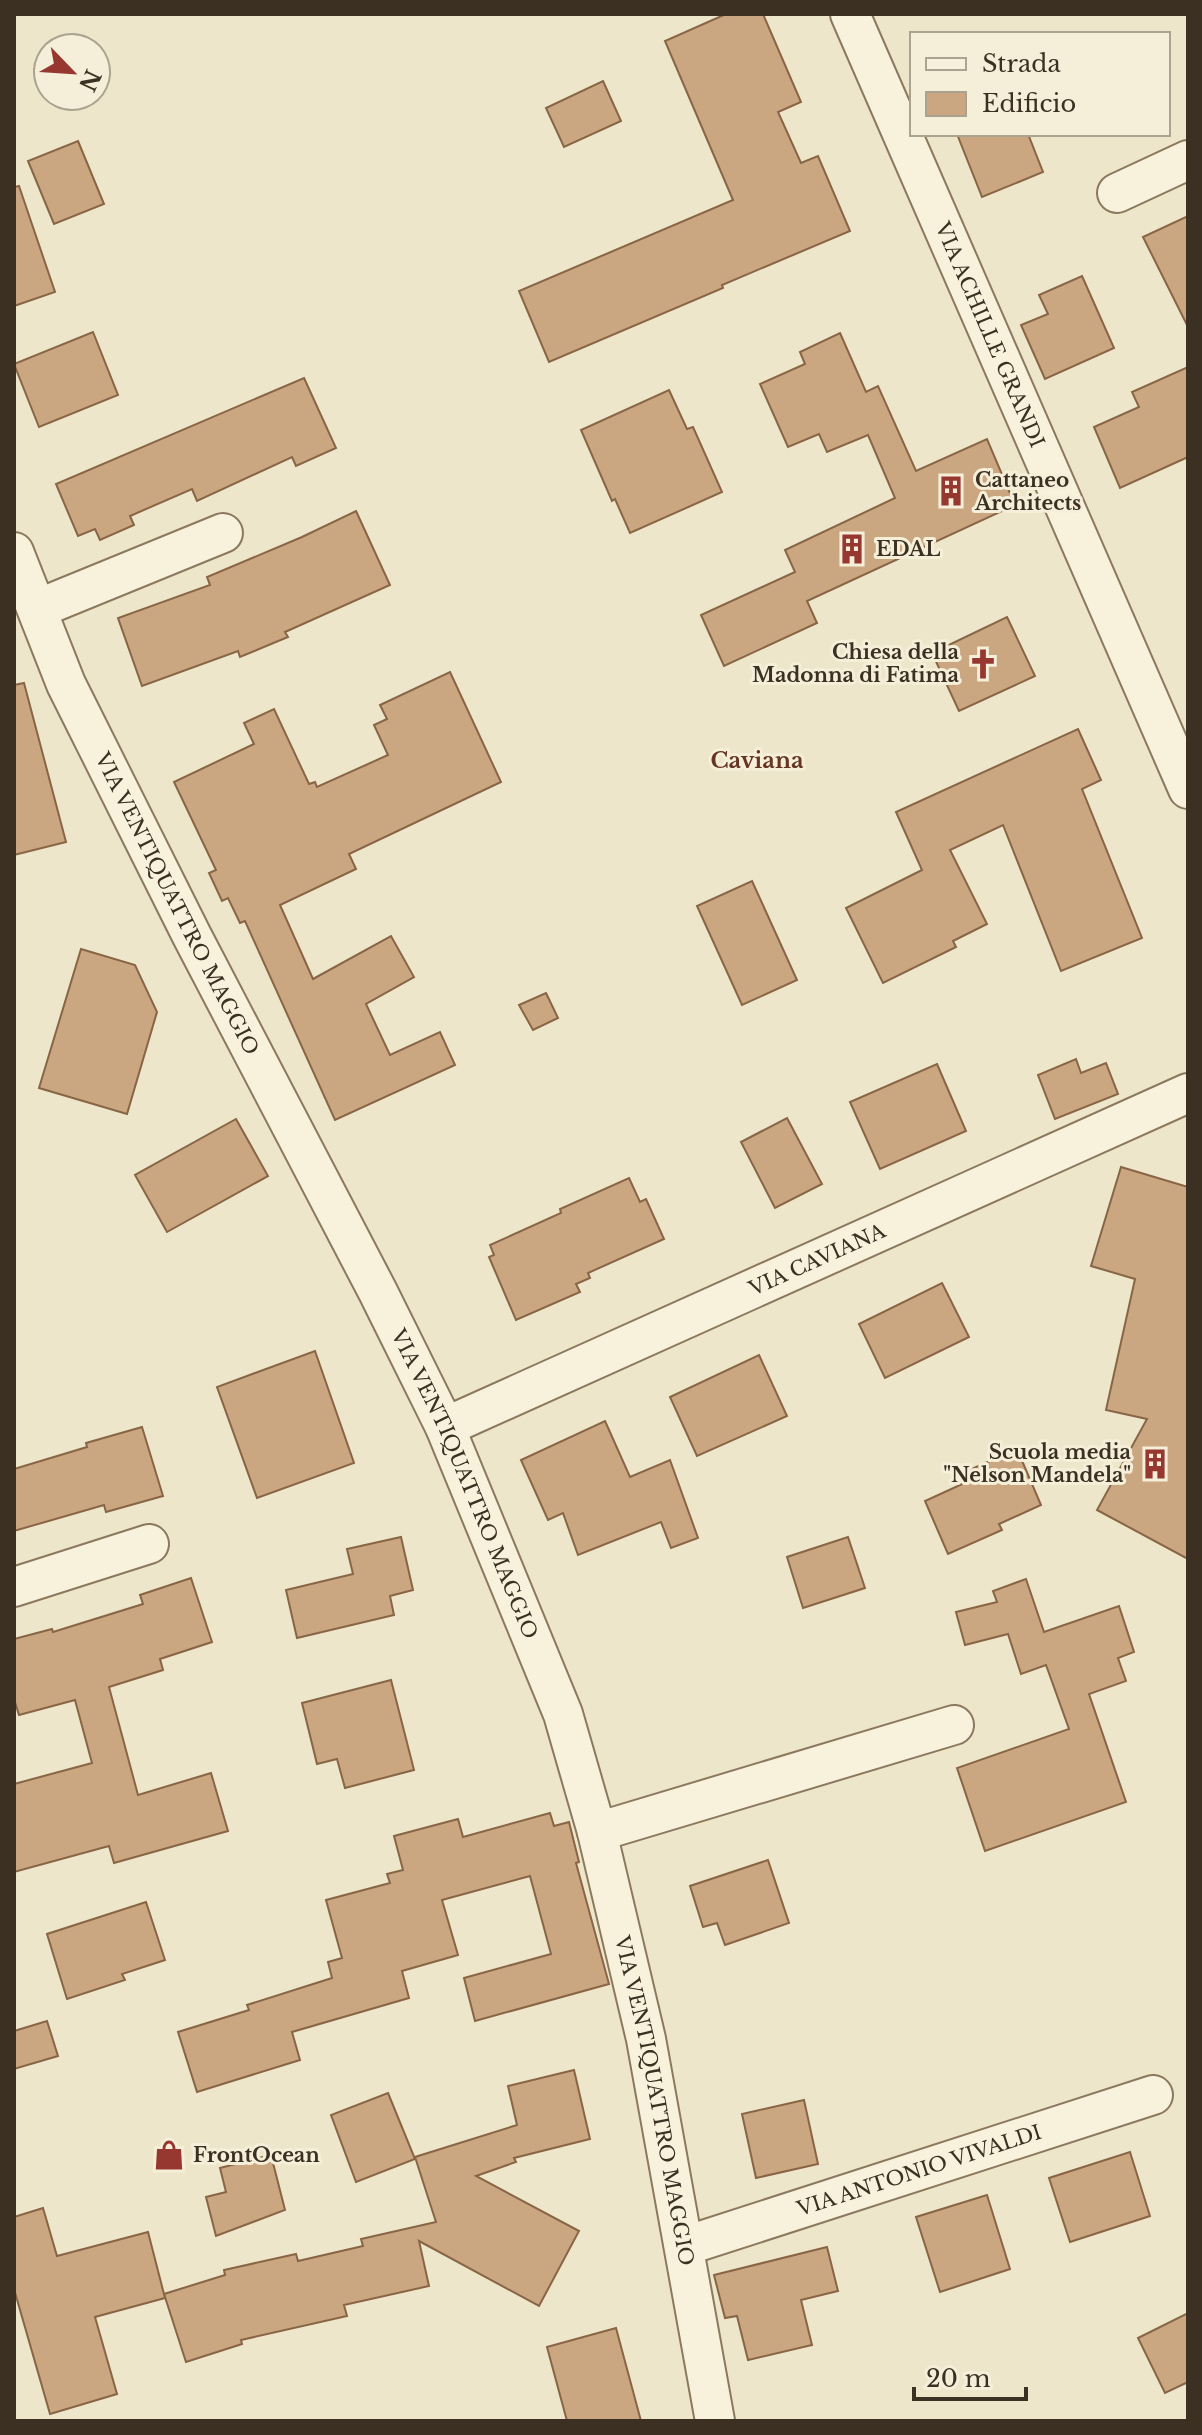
<svg xmlns="http://www.w3.org/2000/svg" width="1202" height="2435" font-family="'Libre Baskerville',serif">
<style>
.building{fill:#caa681;stroke:#886545;stroke-width:2}
.lines{fill:none;stroke-linecap:round;stroke-linejoin:round}
.street-casing{stroke:#8a795e;stroke-width:42}
.street{stroke:#f8f2dd;stroke-width:38}
.labels{text-anchor:middle;stroke-width:6;stroke-linejoin:round;paint-order:stroke}
.street-label{font-size:20px;fill:#3b3021;stroke:#f5efd9}
.poi-label{font-size:20px;font-weight:bold;fill:#3b3021;stroke:#f5efd9;text-anchor:start}
.neighbourhood-label{font-size:22px;font-weight:bold;fill:#663622;stroke:#f5efd9}
</style>
<rect width="100%" height="100%" fill="#eee6ca"/>
<g class="building">
<polygon points="726,14 763,14 801,102 778,112 801,163 818,156 850,231 722,285 723,288 549,362 519,291 733,200 665,41"/>
<polygon points="603,81 621,121 564,147 546,108"/>
<polygon points="957,134 1028,134 1043,172 982,197"/>
<polygon points="78,141 104,204 54,224 28,161"/>
<polygon points="19,186 55,292 14,306 14,187"/>
<polygon points="1188,216 1188,327 1143,237"/>
<polygon points="1082,276 1114,348 1045,379 1021,325 1048,314 1039,295"/>
<polygon points="93,332 118,395 39,427 14,364"/>
<polygon points="840,333 866,392 878,386 916,471 987,439 1015,505 807,601 817,623 724,666 701,615 795,572 785,550 895,498 868,435 827,452 819,434 788,447 760,384 805,364 800,352"/>
<polygon points="1188,367 1188,457 1120,488 1094,427 1139,407 1132,392"/>
<polygon points="304,378 336,448 296,466 292,457 197,501 192,489 130,516 134,525 100,540 95,529 78,536 56,484"/>
<polygon points="669,390 687,429 693,427 722,492 630,533 615,499 612,501 581,430"/>
<polygon points="356,511 390,585 285,632 288,637 240,657 238,651 142,686 118,618 210,585 207,577 302,537"/>
<polygon points="1007,617 1035,676 959,711 932,653"/>
<polygon points="450,672 501,782 349,854 356,869 280,905 313,979 391,936 414,977 366,1004 390,1055 440,1032 455,1065 335,1120 245,921 240,923 228,898 222,901 209,873 216,870 174,782 254,744 244,723 274,709 309,784 315,782 317,787 388,755 374,725 387,719 380,705"/>
<polygon points="24,683 66,842 14,855 14,685"/>
<polygon points="1078,729 1101,780 1082,789 1142,938 1061,971 1003,825 950,850 987,924 953,941 956,947 883,983 846,908 922,870 896,812"/>
<polygon points="752,881 797,980 742,1005 697,906"/>
<polygon points="81,949 135,965 157,1012 127,1114 39,1088"/>
<polygon points="546,993 558,1018 533,1030 519,1005"/>
<polygon points="1076,1059 1081,1073 1106,1063 1118,1094 1055,1119 1038,1075"/>
<polygon points="937,1064 966,1131 880,1169 850,1102"/>
<polygon points="787,1118 822,1184 775,1208 741,1142"/>
<polygon points="236,1119 268,1176 167,1232 135,1175"/>
<polygon points="1121,1167 1188,1187 1188,1559 1097,1510 1147,1419 1106,1410 1135,1279 1091,1266"/>
<polygon points="629,1178 640,1202 646,1199 664,1239 588,1273 590,1278 576,1284 580,1292 516,1320 489,1257 494,1255 490,1245 561,1213 560,1209"/>
<polygon points="942,1283 969,1337 885,1378 859,1324"/>
<polygon points="315,1351 354,1463 257,1498 217,1387"/>
<polygon points="759,1355 787,1416 697,1456 670,1397"/>
<polygon points="605,1421 630,1477 670,1460 698,1538 671,1548 661,1522 578,1555 563,1513 548,1520 521,1460"/>
<polygon points="142,1427 163,1496 106,1512 104,1505 14,1531 14,1469 87,1447 86,1443"/>
<polygon points="1017,1449 1041,1505 999,1524 1002,1530 948,1554 925,1501 971,1480 967,1471"/>
<polygon points="401,1537 413,1590 390,1596 394,1615 297,1638 286,1590 353,1574 347,1549"/>
<polygon points="848,1537 865,1588 803,1608 787,1557"/>
<polygon points="191,1578 212,1642 160,1659 163,1670 109,1687 138,1795 211,1773 228,1831 114,1863 109,1846 14,1872 14,1784 92,1763 75,1700 19,1715 14,1699 14,1639 52,1629 53,1632 143,1604 140,1595"/>
<polygon points="1026,1579 1044,1632 1119,1606 1134,1652 1118,1658 1126,1681 1089,1694 1126,1802 985,1851 957,1768 1069,1729 1046,1665 1021,1674 1008,1634 965,1645 956,1612 997,1602 993,1591"/>
<polygon points="391,1680 414,1770 345,1788 337,1759 317,1764 302,1703"/>
<polygon points="550,1813 554,1826 569,1822 579,1862 576,1863 609,1984 475,2021 464,1978 551,1954 530,1876 442,1900 458,1955 402,1971 409,1998 292,2032 300,2060 197,2092 178,2032 249,2010 247,2005 332,1978 328,1962 342,1958 326,1900 390,1883 387,1874 403,1870 394,1836 458,1819 463,1837"/>
<polygon points="768,1860 789,1923 725,1945 717,1923 703,1927 690,1886"/>
<polygon points="146,1902 165,1960 122,1974 125,1980 67,1999 47,1934"/>
<polygon points="47,2021 58,2056 14,2069 14,2031"/>
<polygon points="574,2070 590,2139 514,2158 516,2162 476,2176 579,2231 539,2306 419,2241 429,2286 344,2305 347,2316 241,2340 242,2344 186,2362 164,2294 225,2275 224,2270 296,2254 298,2261 363,2246 361,2239 436,2222 415,2157 517,2125 508,2086"/>
<polygon points="388,2093 415,2159 356,2182 331,2115"/>
<polygon points="804,2100 818,2164 756,2178 742,2114"/>
<polygon points="1130,2152 1150,2216 1070,2242 1049,2178"/>
<polygon points="271,2155 285,2210 216,2236 206,2197 226,2192 220,2168"/>
<polygon points="987,2195 1010,2269 940,2292 916,2217"/>
<polygon points="43,2208 57,2256 148,2232 165,2298 95,2317 117,2394 50,2414 14,2289 14,2217"/>
<polygon points="827,2247 838,2291 801,2300 812,2345 748,2360 737,2316 725,2318 714,2275"/>
<polygon points="1188,2313 1188,2382 1165,2393 1138,2338"/>
<polygon points="616,2328 641,2421 567,2421 547,2347"/>
</g>
<g class="lines">
<g class="street-casing">
<g id="street">
<path id="s1" d="M850,14L1188,789"/>
<polyline points="1117,193 1188,160"/>
<path id="s2" d="M14,552L66,684L192,936L378,1292L445,1427L563,1714L597,1832L646,2039L715,2421"/>
<polyline points="37,609 223,533"/>
<path id="s3" d="M445,1427L1188,1093"/>
<polyline points="14,1587 149,1544"/>
<polyline points="597,1832 954,1725"/>
<path id="s4" d="M685,2246L1153,2095"/>
</g>
</g>
<use href="#street" class="street"/>
</g>
<defs>
<g id="building-bare" transform="scale(2.4)"><path d="M-4-6H4V6H1V3H-1V6H-4ZM-2.5-4.3h1.7v1.8h-1.7ZM.8-4.3h1.7v1.8H.8ZM-2.5-1h1.7V.8h-1.7ZM.8-1h1.7V.8H.8Z" fill="#973830" stroke="#f5efd9" stroke-width="2.5" paint-order="stroke"/></g>
<g id="church-bare" transform="scale(2.4)"><path d="M-1.2-6h2.4v3.5h3.3v2.4h-3.3V6h-2.4V-.1h-3.3v-2.4h3.3Z" fill="#973830" stroke="#f5efd9" stroke-width="2.5" paint-order="stroke"/></g>
<g id="shop-bare" transform="scale(2.4)"><path d="M-5-2.5h2.3a2.7 3.5 0 0 1 5.4 0H5L5.5 6h-11ZM-1.5-2.5h3a1.5 2.3 0 0 0-3 0Z" fill="#973830" stroke="#f5efd9" stroke-width="2.5" paint-order="stroke"/></g>
</defs>
<g fill-rule="evenodd">
<use href="#building-bare" x="951" y="491"/>
<use href="#building-bare" x="852" y="549"/>
<use href="#church-bare" x="983" y="664"/>
<use href="#building-bare" x="1155" y="1464"/>
<use href="#shop-bare" x="169" y="2155"/>
</g>
<g class="labels">
<g class="street-label">
<text dy="7" stroke="none"><textPath href="#s1" startOffset="350">VIA ACHILLE GRANDI</textPath></text>
<text dy="7" stroke="none"><textPath href="#s2" startOffset="388">VIA VENTIQUATTRO MAGGIO</textPath></text>
<text dy="7" stroke="none"><textPath href="#s3" startOffset="408">VIA CAVIANA</textPath></text>
<text dy="7" stroke="none"><textPath href="#s2" startOffset="1036">VIA VENTIQUATTRO MAGGIO</textPath></text>
<text dy="7" stroke="none"><textPath href="#s2" startOffset="1684">VIA VENTIQUATTRO MAGGIO</textPath></text>
<text dy="7" stroke="none"><textPath href="#s4" startOffset="246">VIA ANTONIO VIVALDI</textPath></text>
</g>
<g class="poi-label">
<text x="975" y="487">Cattaneo<tspan x="975" dy="23">Architects</tspan></text>
<text x="876" y="556">EDAL</text>
<text x="959" y="659" text-anchor="end">Chiesa della<tspan x="959" dy="23">Madonna di Fatima</tspan></text>
<text x="1131" y="1459" text-anchor="end">Scuola media<tspan x="1131" dy="23">"Nelson Mandela"</tspan></text>
<text x="193" y="2162">FrontOcean</text>
</g>
<g class="neighbourhood-label">
<text x="757" y="768">Caviana</text>
</g>
</g>
<rect width="1202" height="2435" fill="none" stroke="#3b3021" stroke-width="32"/>
<rect x="910" y="32" width="260" height="104" fill="#f5efd9" stroke="#aba38f" stroke-width="2"/>
<rect x="926" y="58" width="40" height="12" fill="#f8f2dd" stroke="#aba38f" stroke-width="2"/>
<text x="982" y="72" font-size="24" fill="#3b3021">Strada</text>
<rect x="926" y="92" width="40" height="24" fill="#caa681" stroke="#aba38f" stroke-width="2"/>
<text x="982" y="112" font-size="24" fill="#3b3021">Edificio</text>
<g transform="translate(72 72) rotate(115)"><circle r="38" fill="#f5efd9" stroke="#aba38f" stroke-width="2"/>
<path d="M0-6L14 30L0 20L-14 30Z" fill="#973830"/>
<text y="-12" font-size="22" font-weight="bold" text-anchor="middle" fill="#3b3021">N</text>
</g>
<path d="M914 2387v12h112v-12" fill="none" stroke="#3b3021" stroke-width="4"/>
<text x="926" y="2387" font-size="24" fill="#3b3021" stroke="#f5efd9" stroke-width="6" paint-order="stroke">20 m</text>
</svg>
